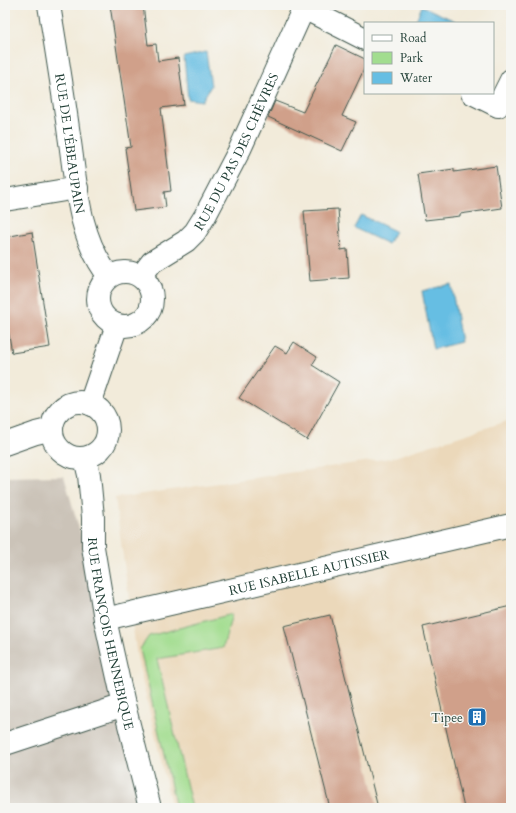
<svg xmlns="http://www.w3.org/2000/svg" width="516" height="813" font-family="Cardo,serif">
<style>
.built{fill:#ebd8ba}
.industrial{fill:#cbc3b8}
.green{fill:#a2dd8f;stroke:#608d62}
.water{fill:#66bee3;stroke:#427e8c}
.building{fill:#d0a08a}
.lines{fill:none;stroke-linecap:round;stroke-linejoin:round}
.street-casing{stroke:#3f574d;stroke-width:24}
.secondary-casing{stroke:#3f574d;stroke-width:24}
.street{stroke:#fff;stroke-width:22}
.secondary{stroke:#fff;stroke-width:22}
.labels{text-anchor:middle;stroke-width:3;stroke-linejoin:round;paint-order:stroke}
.street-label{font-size:13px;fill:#1f3d34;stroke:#f6f6f2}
.poi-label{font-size:13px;fill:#1f3d34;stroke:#f6f6f2;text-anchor:end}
</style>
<rect width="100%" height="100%" fill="#f6f6f2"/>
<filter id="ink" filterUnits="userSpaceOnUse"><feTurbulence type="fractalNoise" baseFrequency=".025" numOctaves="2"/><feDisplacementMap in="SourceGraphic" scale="8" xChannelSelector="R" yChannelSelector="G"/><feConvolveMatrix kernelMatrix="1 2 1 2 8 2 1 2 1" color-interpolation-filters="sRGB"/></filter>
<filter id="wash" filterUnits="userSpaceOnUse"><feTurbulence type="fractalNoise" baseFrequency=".012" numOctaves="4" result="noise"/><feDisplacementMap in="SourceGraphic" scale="16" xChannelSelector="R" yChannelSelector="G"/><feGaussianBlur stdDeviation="0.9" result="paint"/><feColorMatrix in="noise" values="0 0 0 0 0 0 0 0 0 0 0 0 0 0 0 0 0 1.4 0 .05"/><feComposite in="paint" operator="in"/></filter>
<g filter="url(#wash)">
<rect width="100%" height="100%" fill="#f2ebda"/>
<polygon class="built" points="511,420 511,808 172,808 137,657 115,498 391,458"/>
<polygon class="industrial" points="64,476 105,619 152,808 5,808 5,477"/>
<polygon class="green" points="232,614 223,648 157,659 192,808 176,808 140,649 149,636"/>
<g class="water">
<polygon points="422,6 455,21 454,23 421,23 416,20"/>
<polygon points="206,52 211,86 202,101 188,99 184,57"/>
<polygon points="361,215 395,231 388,244 354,228"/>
<polygon points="451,284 461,342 433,349 422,291"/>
</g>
<g id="blocks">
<g class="building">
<polygon points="110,5 143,5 148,45 156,44 158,61 178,58 184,105 161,108 171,191 164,192 166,207 134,211 125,148 131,147"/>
<polygon points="336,45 365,59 365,67 342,116 356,122 342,151 268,117 275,101 303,112"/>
<polygon points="496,166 502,208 460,214 460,216 425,220 418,174 454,169 454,172"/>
<polygon points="338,209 341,250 347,249 349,278 310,281 304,211"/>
<polygon points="32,232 50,347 12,353 5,311 5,237"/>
<polygon points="294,342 317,357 312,365 339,382 307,440 239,398 275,346 287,353"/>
<polygon points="511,606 511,808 464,808 423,627"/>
<polygon points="330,615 378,808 330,808 284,626"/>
</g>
</g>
</g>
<g filter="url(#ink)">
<use href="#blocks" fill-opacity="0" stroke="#3f574d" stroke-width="1"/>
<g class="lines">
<g class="street-casing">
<g id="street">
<polyline points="304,8 365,39"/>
<polyline points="472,93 498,106 511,80"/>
<polyline points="5,200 77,188"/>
<path id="s1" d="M141,276L152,262L186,241L195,232L205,216L240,149L305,5"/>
<polyline points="5,444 36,433 52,429"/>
<path id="s2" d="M105,619L511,525"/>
<polyline points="5,744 124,705"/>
</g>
</g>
<g class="secondary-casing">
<g id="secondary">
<path id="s3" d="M49,5C56,48 63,91 69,135C76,182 78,238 109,276"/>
<circle cx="125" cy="299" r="27"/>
<circle cx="80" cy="430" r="28"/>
<polyline points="90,404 117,325"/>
<path id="s4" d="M85,458L89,475L93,517V547L105,619L124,705L150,808"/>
</g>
</g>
<use href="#street" class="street"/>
<use href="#secondary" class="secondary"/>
</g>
</g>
<defs>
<g id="building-square" transform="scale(1)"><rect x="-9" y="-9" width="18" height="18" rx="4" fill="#1f6fb2" stroke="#f6f6f2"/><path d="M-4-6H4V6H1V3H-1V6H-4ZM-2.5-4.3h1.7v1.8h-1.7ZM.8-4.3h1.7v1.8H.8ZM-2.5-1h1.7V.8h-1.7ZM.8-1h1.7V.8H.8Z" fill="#fff"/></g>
</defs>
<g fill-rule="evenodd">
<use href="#building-square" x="477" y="717"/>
</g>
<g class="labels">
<g class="street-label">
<text dy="5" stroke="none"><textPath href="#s3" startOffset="140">RUE DE L'ÉBEAUPAIN</textPath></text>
<text dy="5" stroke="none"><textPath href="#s1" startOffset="161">RUE DU PAS DES CHÈVRES</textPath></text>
<text dy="5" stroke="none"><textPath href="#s2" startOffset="209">RUE ISABELLE AUTISSIER</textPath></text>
<text dy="5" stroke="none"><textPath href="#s4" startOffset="178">RUE FRANÇOIS HENNEBIQUE</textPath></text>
</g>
<g class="poi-label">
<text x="463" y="722">Tipee</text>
</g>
</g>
<rect width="516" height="813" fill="none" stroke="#f6f6f2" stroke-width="20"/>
<rect x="364" y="22" width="130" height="72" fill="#f6f6f2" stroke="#a0aca6"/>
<rect x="372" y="35" width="20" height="6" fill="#ffffff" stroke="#a0aca6"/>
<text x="400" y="42" font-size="12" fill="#1f3d34">Road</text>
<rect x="372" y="52" width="20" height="12" fill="#a2dd8f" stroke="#a0aca6"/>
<text x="400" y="62" font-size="12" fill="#1f3d34">Park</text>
<rect x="372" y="72" width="20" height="12" fill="#66bee3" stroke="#a0aca6"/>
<text x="400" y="82" font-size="12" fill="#1f3d34">Water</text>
</svg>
